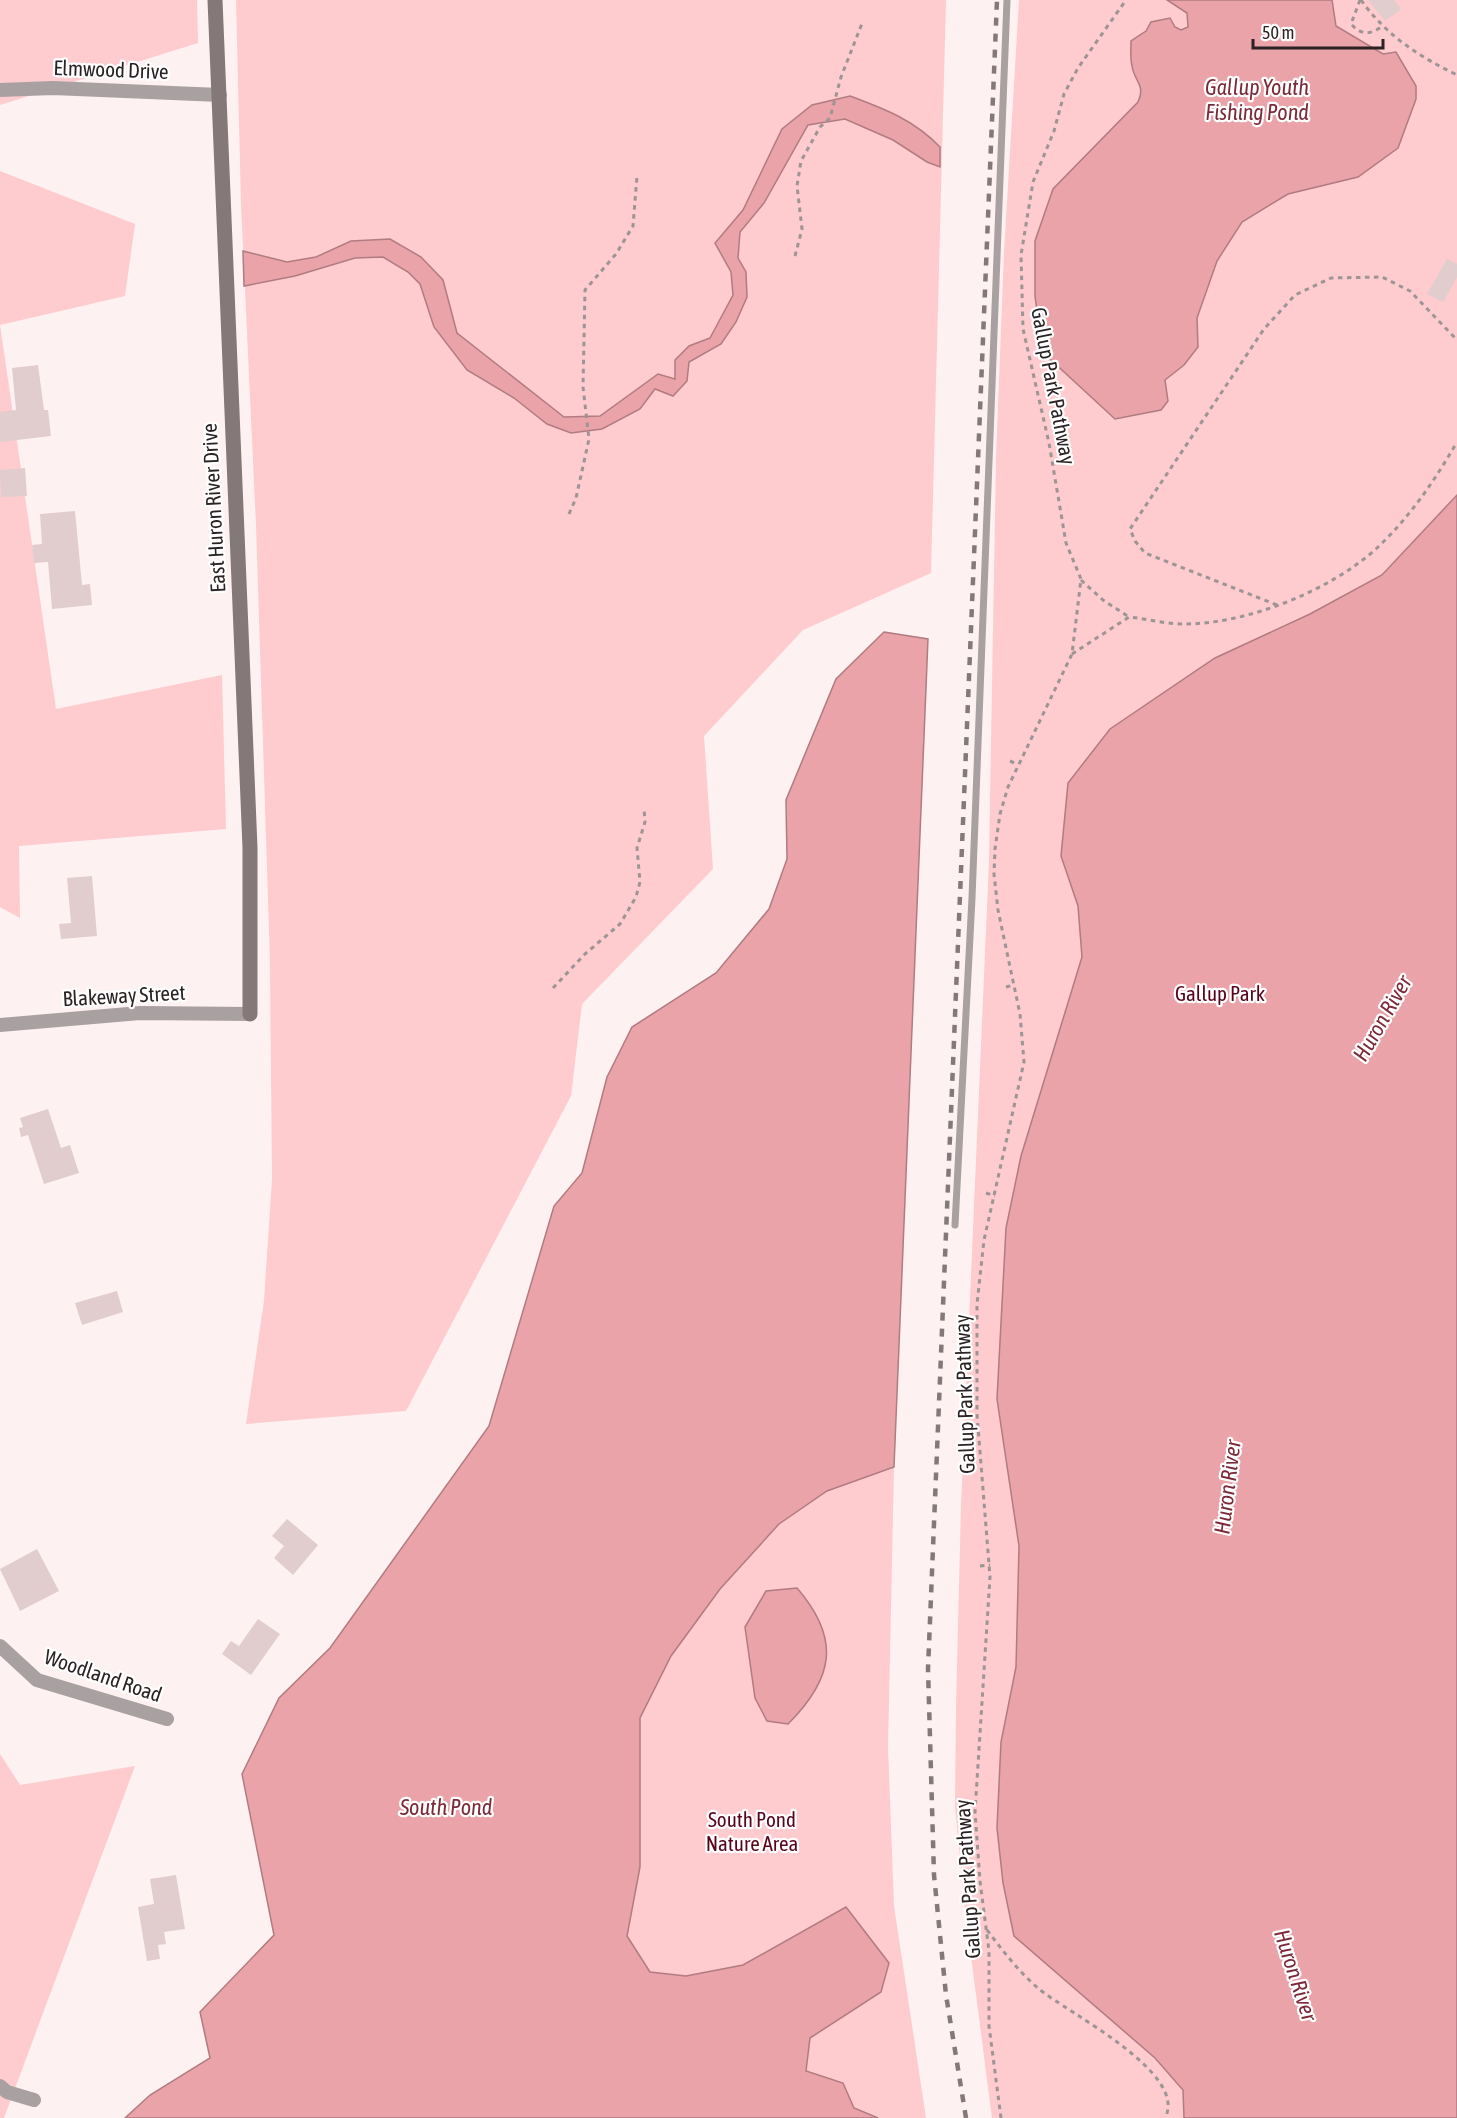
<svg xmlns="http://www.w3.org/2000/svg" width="1457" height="2118" font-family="'Asap Condensed',sans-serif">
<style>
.green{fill:#fecbce}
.water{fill:#eaa3a9;stroke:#b07c81;stroke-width:1.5}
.building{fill:#e1cdce}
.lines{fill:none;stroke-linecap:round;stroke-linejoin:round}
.path{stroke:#9e9495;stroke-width:3;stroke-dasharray:4.5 4.5;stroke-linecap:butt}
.service{stroke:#a9a1a1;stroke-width:7}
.minor{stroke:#a9a1a1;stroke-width:14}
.secondary{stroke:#857879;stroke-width:15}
.rail{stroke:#83797a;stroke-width:4.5;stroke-dasharray:8 8;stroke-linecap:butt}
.labels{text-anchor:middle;stroke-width:4.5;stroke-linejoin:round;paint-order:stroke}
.street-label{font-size:21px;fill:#2a2223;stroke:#fff}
.park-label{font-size:21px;fill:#58031b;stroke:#fff}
.water-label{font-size:22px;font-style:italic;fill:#7c2a38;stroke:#fff}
</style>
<rect width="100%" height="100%" fill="#fef1f2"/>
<g class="green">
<polygon points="0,0 197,0 198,43 0,105"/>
<polygon points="236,0 946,0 931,573 803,630 704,736 713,869 582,1004 571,1096 406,1411 246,1424 264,1301 272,1179 270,961 256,525 241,204"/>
<polygon points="1019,0 1457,0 1457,1234 997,1399 1019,1546 1016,1667 1001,1742 997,1828 1003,1883 1014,1936 1155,2058 1183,2090 1184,2118 992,2118 965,1910 955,1807 956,1706 961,1506 989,861 996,459 1004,253"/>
<polygon points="0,171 135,224 125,296 0,325 56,709 222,675 226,829 19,846 20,918 0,907"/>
<polygon points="894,1467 888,1747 894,1906 926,2118 878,2118 854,2108 843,2083 806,2071 810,2038 881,1992 846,1907 743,1965 686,1976 650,1972 627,1936 640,1867 640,1718 671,1656 720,1589 779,1524 827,1491"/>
<polygon points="0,1754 20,1785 135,1766 4,2118 0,2118"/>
</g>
<g class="water">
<path d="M1167,0H1332L1336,26L1383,54L1396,52L1416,86V99L1398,148L1358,177L1288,194L1242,222L1217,261L1197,318L1198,347L1184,365L1165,380L1168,401L1161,410L1115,419L1050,359L1041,341L1035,296V241L1053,189L1138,102C1146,85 1134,81 1132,66C1130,58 1131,48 1131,41L1146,31L1151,22L1170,18L1175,27L1181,30L1188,27L1187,13Z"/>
<path d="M850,96C885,109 914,120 940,147V167L927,162L893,140L845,119L808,125L764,203L740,232L738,258L746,272L747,297L736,322L721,344L689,362L687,381L673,396L655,389L640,409L602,429L571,433L547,424L514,398L467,370L434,327L420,284L408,272L383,257L355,258L295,276L244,286L243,251L287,262L316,257L351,241L390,239L421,257L443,280L457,333L564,417L600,416L658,374L675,379V360L689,346L710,338L733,295L731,272L715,243L743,210L782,129L812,105Z"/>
<polygon points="1457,495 1457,2118 1184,2118 1183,2090 1155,2058 1014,1936 1003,1883 997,1828 1001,1742 1016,1667 1019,1546 997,1399 1006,1228 1021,1156 1082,957 1078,906 1061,856 1068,783 1110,729 1215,658 1310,614 1382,575"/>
<polygon points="884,632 928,639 894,1467 827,1491 779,1524 720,1589 671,1656 640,1718 640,1867 627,1936 650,1972 686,1976 743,1965 846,1907 889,1963 881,1992 810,2038 806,2071 843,2083 854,2108 878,2118 125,2118 150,2095 210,2058 200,2012 274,1935 242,1774 279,1698 330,1648 489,1426 554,1206 582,1173 607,1077 632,1027 716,973 769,909 787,859 786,800 836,679"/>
<path d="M797,1588C841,1639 834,1678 788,1724L767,1721L755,1698L745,1627L766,1591Z"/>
</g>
<g class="building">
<polygon points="1368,0 1394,0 1401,9 1385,21"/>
<polygon points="1447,259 1457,264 1457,277 1443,302 1427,294"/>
<polygon points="38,365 44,410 48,410 51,436 0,442 0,412 16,410 12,368"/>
<polygon points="25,468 27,496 1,497 0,470"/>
<polygon points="75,511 82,585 90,584 92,605 52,609 48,562 34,563 32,545 42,544 40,514"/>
<polygon points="92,876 97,936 61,939 59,924 71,923 67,878"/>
<polygon points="48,1109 61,1148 70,1145 79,1173 44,1184 28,1135 21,1137 19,1128 23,1127 20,1118"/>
<polygon points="117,1291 123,1312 82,1325 75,1303"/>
<polygon points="287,1519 318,1545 293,1575 274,1558 284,1546 272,1536"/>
<polygon points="37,1549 59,1591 20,1611 0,1569"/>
<polygon points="258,1619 280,1634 251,1675 222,1654 231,1641 239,1646"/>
<polygon points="176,1875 185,1929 164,1932 166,1944 158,1945 160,1959 147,1961 138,1907 154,1904 150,1879"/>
</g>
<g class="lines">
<g class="path">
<path d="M1360,0L1351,24C1361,35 1370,35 1381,27"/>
<path d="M1361,0C1386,35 1418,56 1457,75"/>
<polyline points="795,256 802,229 797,186 801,161 820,127 830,118 841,77 863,21"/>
<polyline points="569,514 576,498 589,439 583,387 585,290 616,254 633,226 637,176"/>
<polyline points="1081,580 1103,600 1129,617"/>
<polyline points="1277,605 1145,553 1135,541 1130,529 1264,329 1295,295 1331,278 1382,277 1410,291 1457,340"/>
<path d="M1072,654L1129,617C1147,619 1166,624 1184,624C1247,624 1330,591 1377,548C1410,517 1435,480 1457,442"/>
<polyline points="1010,761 1017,764"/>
<polyline points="1006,987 1014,985"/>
<polyline points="553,988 585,954 620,924 636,897 640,882 637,848 645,822 644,808"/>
<polyline points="986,1193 995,1196"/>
<polyline points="980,1566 990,1565"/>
<polyline points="969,1854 977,1854"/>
<path d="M987,1930C1003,1951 1019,1972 1039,1989C1068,2013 1189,2073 1165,2118"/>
<polyline points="1001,2118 989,2026 989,1951 980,1881 975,1812 990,1577 977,1414 977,1304 984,1240 1024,1062 1020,1014 998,910 994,874 995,849 1000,814 1008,787 1072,654 1081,579 1066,543 1049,443 1023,329 1021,255 1033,182 1054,131 1064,94 1078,68 1126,0"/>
</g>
<polyline class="service" points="955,1225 972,898 1007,0"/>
<g class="minor">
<polyline points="0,90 53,88 220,95"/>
<polyline points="0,1025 140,1013 250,1014"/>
<polyline points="0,1646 37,1680 167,1719"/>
<polyline points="0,2086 7,2092 34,2100"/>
</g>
<polyline class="secondary" points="215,0 250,848 250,1014"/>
<polyline class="rail" points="966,2118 946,1995 934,1875 928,1669 997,0"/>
</g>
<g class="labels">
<g class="street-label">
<text transform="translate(111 70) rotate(2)" y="7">Elmwood Drive</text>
<text transform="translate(1053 386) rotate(79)" y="7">Gallup Park Pathway</text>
<text transform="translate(214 508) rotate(-93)" y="7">East Huron River Drive</text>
<text transform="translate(124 996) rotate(-3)" y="7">Blakeway Street</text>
<text transform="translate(965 1394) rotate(-92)" y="7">Gallup Park Pathway</text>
<text transform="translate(103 1676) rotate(19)" y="7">Woodland Road</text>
<text transform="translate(968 1879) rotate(-94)" y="7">Gallup Park Pathway</text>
</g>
<g class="park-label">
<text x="1220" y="1001">Gallup Park</text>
<text x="752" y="1827">South Pond<tspan x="752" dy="24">Nature Area</tspan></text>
</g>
<g class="water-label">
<text x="1257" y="95">Gallup Youth<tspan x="1257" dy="25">Fishing Pond</tspan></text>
<text transform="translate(1382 1018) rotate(-60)" y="8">Huron River</text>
<text transform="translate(1227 1487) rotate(-83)" y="8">Huron River</text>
<text x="446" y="1815">South Pond</text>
<text transform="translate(1296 1975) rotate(72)" y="8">Huron River</text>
</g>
</g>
<path d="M1253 39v9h130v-9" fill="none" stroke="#2a2223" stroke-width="3"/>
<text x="1262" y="39" font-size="18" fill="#2a2223" stroke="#ffffff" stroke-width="4.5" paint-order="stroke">50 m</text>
</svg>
